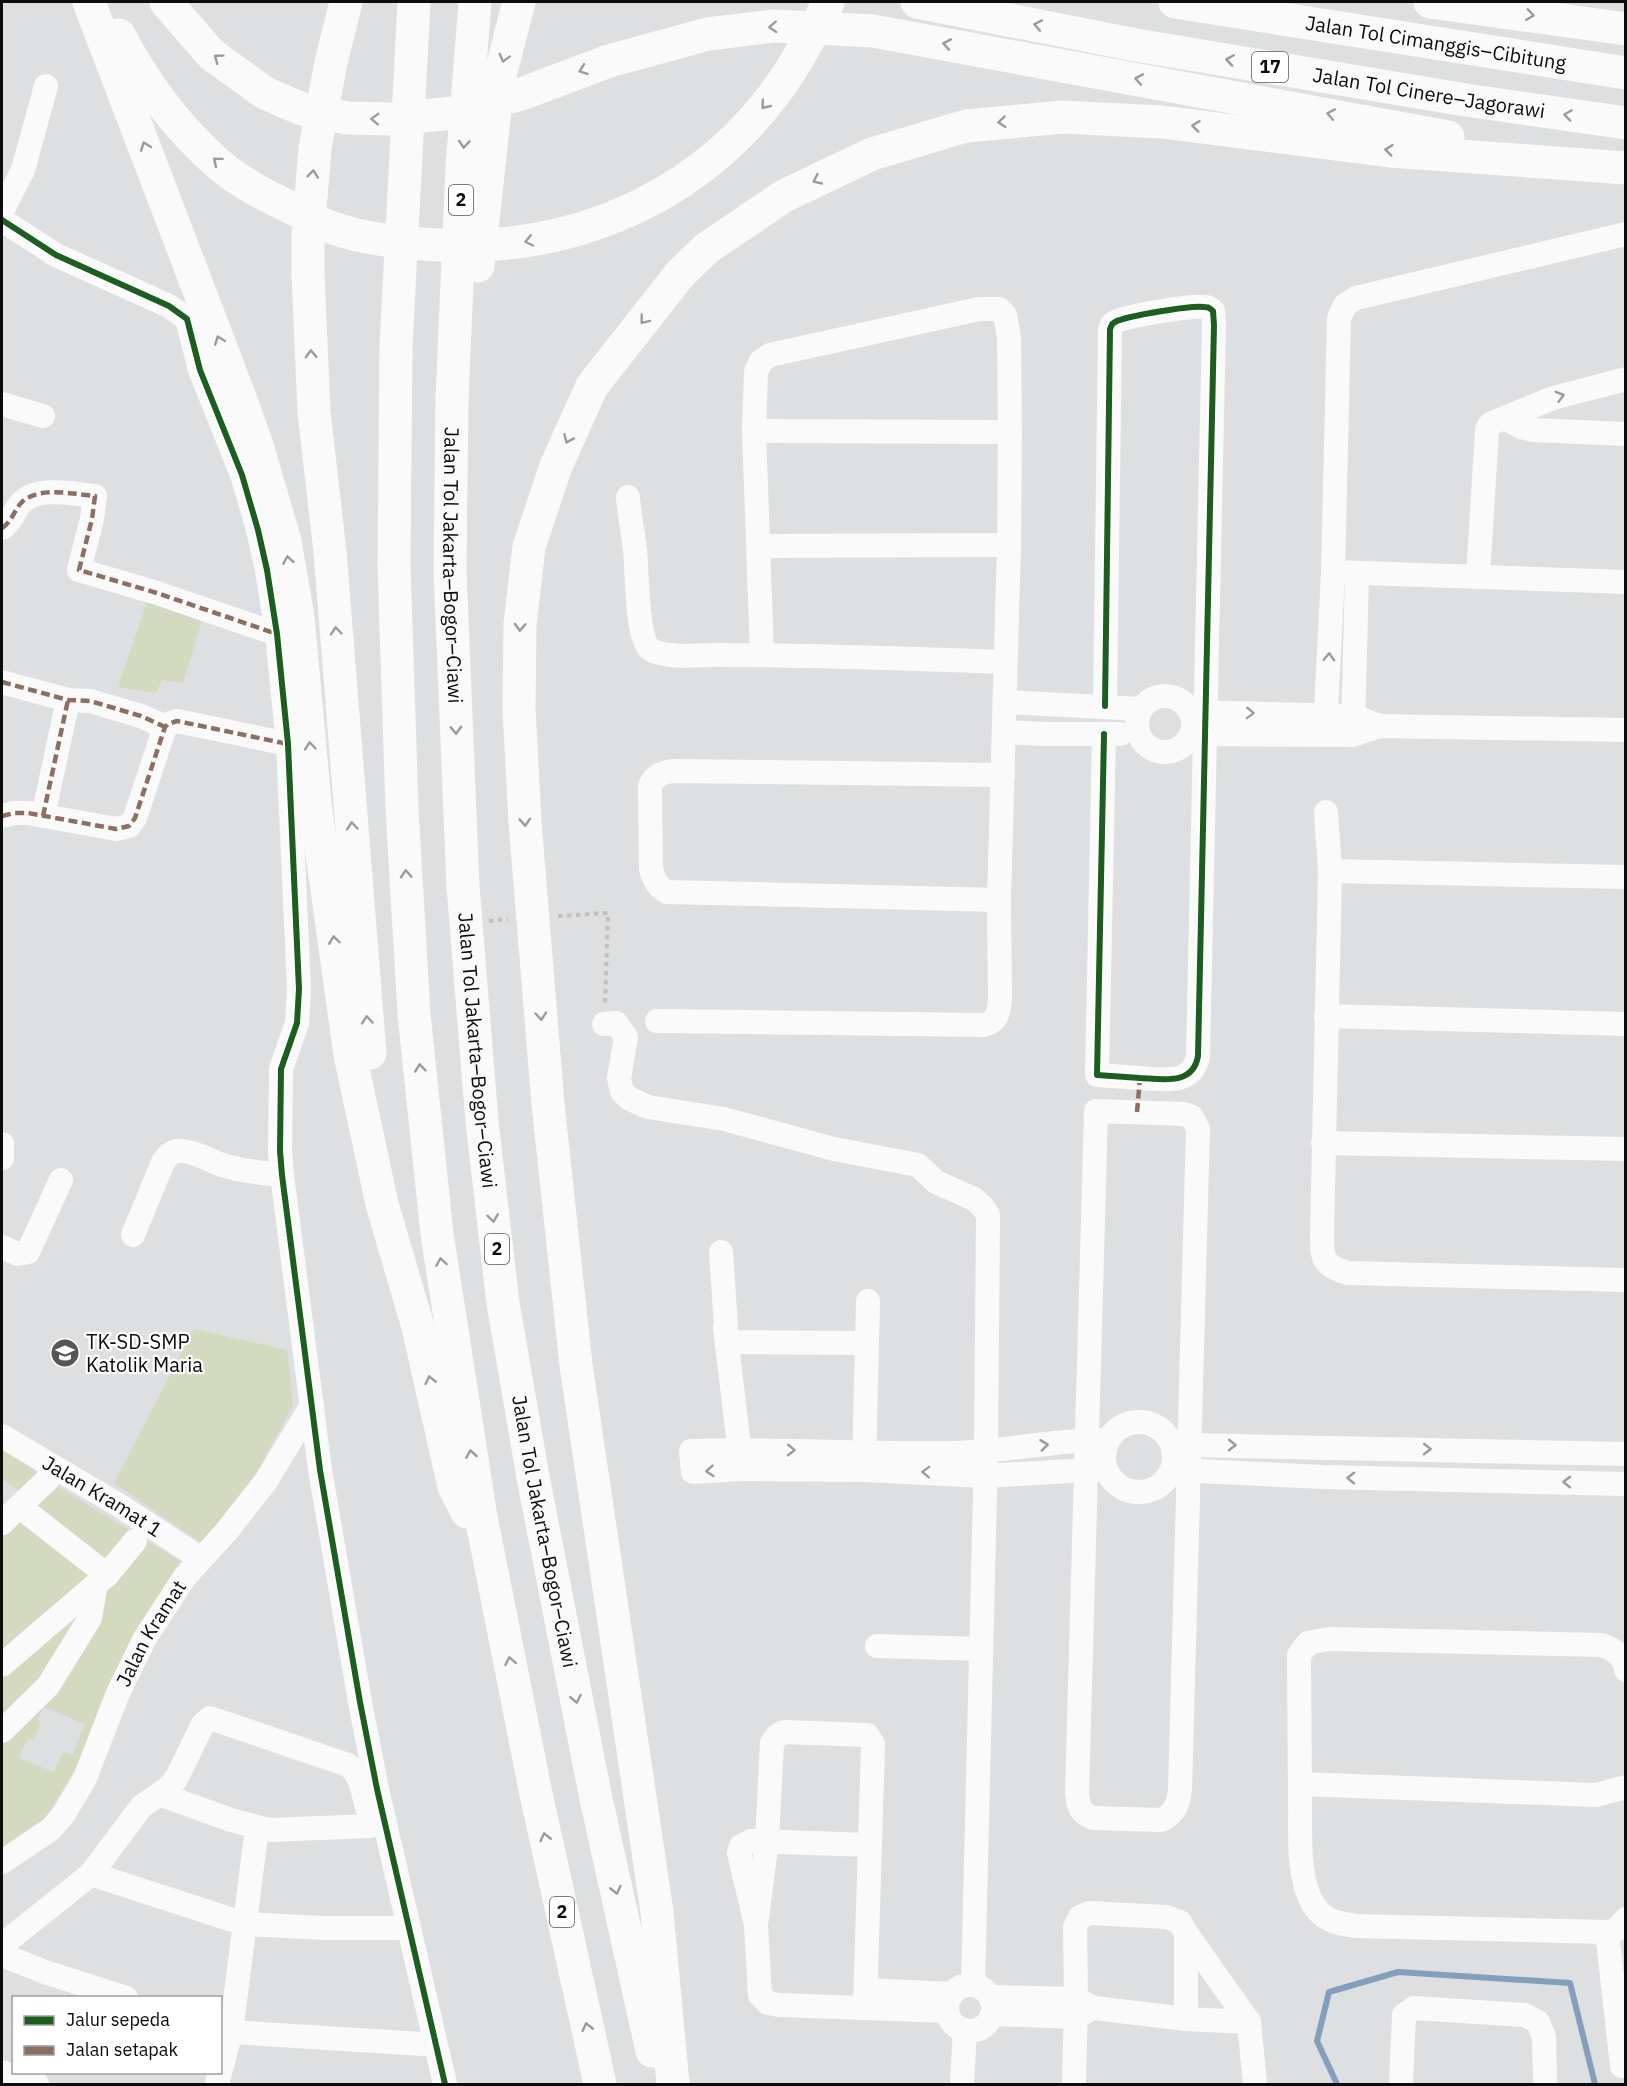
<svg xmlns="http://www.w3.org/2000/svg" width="1627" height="2086" font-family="'IBM Plex Sans',sans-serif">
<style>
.green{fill:#d4dabf;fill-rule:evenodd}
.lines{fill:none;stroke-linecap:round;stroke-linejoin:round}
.stream{stroke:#849fbc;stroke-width:6}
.path{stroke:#c0c0c1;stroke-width:4;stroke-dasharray:4.5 4.5;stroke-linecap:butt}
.minor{stroke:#fafafa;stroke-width:24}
.highway{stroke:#fafafa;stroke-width:33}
.quiet{stroke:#8d6e63;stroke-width:4.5;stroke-dasharray:9 4.5;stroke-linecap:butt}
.cycleway-casing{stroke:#fff;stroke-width:10}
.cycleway{stroke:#1b5e20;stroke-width:6}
.oneway{stroke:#9b9b9b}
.labels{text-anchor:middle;stroke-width:4.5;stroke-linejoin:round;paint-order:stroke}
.shield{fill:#fff;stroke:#555556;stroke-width:1.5}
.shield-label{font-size:18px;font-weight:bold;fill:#0c0c0d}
.street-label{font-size:20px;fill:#0c0c0d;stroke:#fff}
.poi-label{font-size:20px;fill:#0c0c0d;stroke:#fff;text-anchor:start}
</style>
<rect width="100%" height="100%" fill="#dedfe0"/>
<g class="green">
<polygon points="150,594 204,613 183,683 162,680 156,693 118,687"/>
<polygon points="194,1329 287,1350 293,1405 254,1478 203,1544 114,1483"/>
<path d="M2,1446L47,1480L180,1561L129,1655L81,1759L40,1827L2,1849V1511L22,1492L2,1479ZM43,1707L85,1724L72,1755L63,1752L54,1772L19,1758L28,1738L34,1740L41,1722L38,1720Z"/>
</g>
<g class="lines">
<polyline class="stream" points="1337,2084 1317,2041 1329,1992 1398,1972 1570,1983 1595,2084"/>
<g class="path">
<polyline points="558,916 608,913 605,1005"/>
<polyline points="489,921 508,919"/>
</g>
<g class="minor">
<polyline points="2,211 23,170 46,86"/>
<polyline points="2,220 56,255 169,306 187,319 200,370 242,475 258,530 267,570 277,634 288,744 299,989 297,1023 281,1069 280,1151 282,1175 320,1470 360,1702 377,1789 445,2084"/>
<polyline points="1626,234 1356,298 1345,305 1339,318 1333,572 1626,582"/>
<polyline points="2,404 43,416"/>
<polyline points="1506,419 1521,427 1533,430 1626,434"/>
<polyline points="754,431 1010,432"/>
<path d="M628,497C629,513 632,527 634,542C638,564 635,636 650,649C663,659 702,655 718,655C814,655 909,659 1005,662"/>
<path d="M2,528C12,522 14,510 22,502C39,486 73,494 95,496L92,519L79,570L157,593L277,634"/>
<polyline points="758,546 1009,545"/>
<polyline points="1478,577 1487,430 1490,424 1553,398 1626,379"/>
<polyline points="2,682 68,700 90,701 141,716 165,727"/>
<circle cx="1165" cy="724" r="28"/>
<polyline points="1005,702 1140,709"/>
<polyline points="1192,712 1353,716 1379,726 1352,735 1193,734"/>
<polyline points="1379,726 1626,730"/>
<polyline points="1325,730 1333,572"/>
<polyline points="1004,732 1043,734 1120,734"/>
<polyline points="1353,732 1357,573"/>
<path d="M1104,734L1097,1075C1111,1076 1125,1077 1140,1078C1162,1079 1193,1086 1198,1056L1214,325L1213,311C1208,307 1209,307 1204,307C1192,305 1126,316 1115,322C1111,324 1112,325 1110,329L1105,706"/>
<path d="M1326,812L1330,871L1322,1237C1322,1260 1324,1265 1347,1273L1626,1280"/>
<polyline points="2,816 14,813 28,813 116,829 129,826 135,818 165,727 168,724 177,721 288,744"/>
<polyline points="43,816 68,700"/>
<polyline points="1330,871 1626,877"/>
<path d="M999,900L667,892C657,886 654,880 651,869L650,786C655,775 661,773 672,771L1003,775"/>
<polyline points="1326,1016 1626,1024"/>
<path d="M657,1021L983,1025C999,1022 1000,1008 1000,994L999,900L1009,545L1010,432L1009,337L1005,315L999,309H979L770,355L761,361L756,372L754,431L762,655"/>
<polyline points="604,1024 616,1023 626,1037 619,1078 622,1092 630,1099 648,1107 724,1119 834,1149 918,1165 936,1182 974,1199 982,1206 988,1215 986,1452 973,1985"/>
<path d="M1096,1111L1184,1114L1192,1117L1198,1129L1180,1790C1178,1804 1175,1814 1161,1820L1093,1818C1080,1813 1078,1806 1077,1793Z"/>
<polyline points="1323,1143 1626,1149"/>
<polyline points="2,1144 2,1158"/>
<path d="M133,1235L163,1162C168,1155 173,1150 182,1151C196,1152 209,1160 222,1165C241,1171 261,1173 282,1175"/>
<polyline points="2,1247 18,1254 28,1252 61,1180"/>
<polyline points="721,1252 727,1342 867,1343"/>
<polyline points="725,1328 741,1463"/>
<circle cx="1139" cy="1457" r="35"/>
<path id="s1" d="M2,1436L122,1507L201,1559"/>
<polyline points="1173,1446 1191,1445 1626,1454"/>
<polyline points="864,1466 868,1301"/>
<path d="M1105,1469L985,1476L864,1470L742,1469L693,1472L691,1451C778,1448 865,1455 952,1453C1004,1452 1056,1439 1108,1440"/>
<polyline points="1175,1470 1324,1477 1626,1484"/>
<polyline points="20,1507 107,1575"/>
<polyline points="2,1523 47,1480"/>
<polyline points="877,1646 981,1649"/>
<polyline points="2,1665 107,1575 135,1541"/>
<path d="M1626,1670C1624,1655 1614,1649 1601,1645L1329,1639L1308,1643L1299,1655V1665C1299,1708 1300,1752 1300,1795C1301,1827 1296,1876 1313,1904C1323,1921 1339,1924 1357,1926L1607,1932L1616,1930L1626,1919"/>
<polyline points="2,1731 48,1686 90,1618 96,1584"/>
<polyline points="1300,1784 1596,1795 1626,1787"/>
<polyline points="159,1794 231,1820 269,1830 371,1826"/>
<polyline points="870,1845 751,1841 741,1846 739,1853 756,1925 760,1995 768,2003 779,2005 947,2011"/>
<path id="s2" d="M2,1862L51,1829L64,1814L85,1778L118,1693L145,1638L184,1578L226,1532L266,1481L312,1405"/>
<polyline points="91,1874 245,1924 324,1928 396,1928"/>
<polyline points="756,1925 767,1841 772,1743 777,1736 784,1732 867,1735 873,1744 865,2007"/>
<polyline points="1607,1932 1622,2066"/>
<path d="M2,1945L91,1874L142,1806L167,1789L176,1779L203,1724L210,1718L348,1765C361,1775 363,1793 367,1808"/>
<polyline points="2,1955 45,1972 126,1998"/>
<circle cx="970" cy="2008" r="23"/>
<polyline points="866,1990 952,1994"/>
<polyline points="990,1997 1076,1999 1094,2008 1186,2019 1249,2022"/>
<polyline points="992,2014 1076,2017 1089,2010"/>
<polyline points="1186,2019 1186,1933"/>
<polyline points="220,2028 231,2032 423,2044"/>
<polyline points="2,2072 37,2084"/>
<polyline points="217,2084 231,2032 257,1828"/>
<polyline points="962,2084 965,2030"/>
<polyline points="1074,2084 1076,1999 1075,1927 1080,1917 1090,1913 1166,1917 1180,1922 1186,1933 1249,2022 1255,2084"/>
<polyline points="1401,2084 1404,2015 1414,2008 1525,2015 1538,2022 1544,2037 1545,2084"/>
</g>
<g class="highway">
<polyline points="89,2 239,395 256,442 285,541 298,617 315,803 350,1055 382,1204 418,1327 454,1487 467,1512"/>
<polyline points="166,2 211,54 265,93 302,109 347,118 393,119 453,113 524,93 609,61 708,34 774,26 873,31 1448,137"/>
<polyline points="346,2 331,62 315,148 308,234 308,274 314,412 330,552 370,1053"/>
<polyline points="414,2 396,346 394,564 402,809 414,1014 437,1234 481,1517 536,1794 600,2084"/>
<path id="s3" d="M475,2L462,167L452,399L450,571L463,886L482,1122L503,1303L533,1477L595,1794L652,2051"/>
<path id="s4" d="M917,2L1136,45L1466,100L1626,123"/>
<path id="s5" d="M1175,2L1626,73"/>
<polyline points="1430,2 1626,29"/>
<path d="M119,35C143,81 176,126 215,161C238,182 268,197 296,210C308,216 320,224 333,228C358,237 395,242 422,244C581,258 728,187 805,46C813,31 822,17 828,2"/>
<polyline points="478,266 498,83 519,2"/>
<polyline points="673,2084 657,1912 576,1365 548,1104 525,822 519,709 520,624 529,547 556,466 592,386 680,274 707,248 784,196 872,154 966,126 1063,117 1162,122 1390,151 1626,168"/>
</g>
<g class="quiet">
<path d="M2,528C12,522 14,510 22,502C39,486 73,494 95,496L92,519L79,570L157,593L277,634"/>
<polyline points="2,682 68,700 90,701 141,716 165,727"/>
<polyline points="2,816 14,813 28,813 116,829 129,826 135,818 165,727 168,724 177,721 288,744"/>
<polyline points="43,816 68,700"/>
<polyline points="1137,1112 1140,1078"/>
</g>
<g class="cycleway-casing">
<g id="cycleway">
<polyline points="2,220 56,255 169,306 187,319 200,370 242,475 258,530 267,570 277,634 288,744 299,989 297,1023 281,1069 280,1151 282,1175 320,1470 360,1702 377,1789 445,2084"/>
<path d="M1104,734L1097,1075C1111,1076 1125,1077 1140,1078C1162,1079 1193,1086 1198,1056L1214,325L1213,311C1208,307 1209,307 1204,307C1192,305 1126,316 1115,322C1111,324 1112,325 1110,329L1105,706"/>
</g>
</g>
<use href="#cycleway" class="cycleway"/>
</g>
<defs><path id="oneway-chevron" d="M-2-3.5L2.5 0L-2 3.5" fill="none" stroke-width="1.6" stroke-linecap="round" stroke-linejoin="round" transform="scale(1.5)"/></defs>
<g class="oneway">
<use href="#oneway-chevron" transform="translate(1530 15) rotate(8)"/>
<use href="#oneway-chevron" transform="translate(1038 25) rotate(-169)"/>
<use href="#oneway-chevron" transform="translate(773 27) rotate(177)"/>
<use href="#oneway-chevron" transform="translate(947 44) rotate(-170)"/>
<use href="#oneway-chevron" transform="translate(218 58) rotate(-143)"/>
<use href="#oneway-chevron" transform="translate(504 58) rotate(105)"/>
<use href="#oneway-chevron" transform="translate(1230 60) rotate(-171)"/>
<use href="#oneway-chevron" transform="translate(583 70) rotate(160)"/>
<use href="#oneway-chevron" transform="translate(1139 79) rotate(-170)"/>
<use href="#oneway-chevron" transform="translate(765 105) rotate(129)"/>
<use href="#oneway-chevron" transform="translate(1331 114) rotate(-169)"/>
<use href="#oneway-chevron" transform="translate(1568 115) rotate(-172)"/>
<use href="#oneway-chevron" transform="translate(375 119) rotate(-178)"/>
<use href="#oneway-chevron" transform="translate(1002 122) rotate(175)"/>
<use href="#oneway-chevron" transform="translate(1196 126) rotate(-173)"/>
<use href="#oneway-chevron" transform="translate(464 144) rotate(94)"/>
<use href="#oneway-chevron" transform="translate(145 146) rotate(-111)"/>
<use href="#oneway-chevron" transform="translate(1389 150) rotate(-174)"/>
<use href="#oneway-chevron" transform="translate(217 161) rotate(-140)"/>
<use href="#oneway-chevron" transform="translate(313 174) rotate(-84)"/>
<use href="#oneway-chevron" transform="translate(817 180) rotate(155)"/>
<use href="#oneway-chevron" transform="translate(529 241) rotate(168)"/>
<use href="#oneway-chevron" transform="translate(644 320) rotate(128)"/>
<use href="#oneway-chevron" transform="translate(219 340) rotate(-111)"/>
<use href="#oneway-chevron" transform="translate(311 354) rotate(-92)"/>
<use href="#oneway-chevron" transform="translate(1560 396) rotate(-16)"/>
<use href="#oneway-chevron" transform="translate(568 439) rotate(114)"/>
<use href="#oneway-chevron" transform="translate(288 560) rotate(-100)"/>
<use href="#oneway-chevron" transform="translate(520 627) rotate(93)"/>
<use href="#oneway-chevron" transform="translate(336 631) rotate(-95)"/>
<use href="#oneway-chevron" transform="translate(1329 657) rotate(-87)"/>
<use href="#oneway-chevron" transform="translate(1250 713) rotate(2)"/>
<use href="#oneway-chevron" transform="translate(456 730) rotate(88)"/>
<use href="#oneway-chevron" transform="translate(310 746) rotate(-95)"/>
<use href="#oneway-chevron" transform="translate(525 822) rotate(86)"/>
<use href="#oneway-chevron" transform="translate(352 826) rotate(-95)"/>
<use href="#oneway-chevron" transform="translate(406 874) rotate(-93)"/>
<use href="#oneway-chevron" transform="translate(334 940) rotate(-98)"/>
<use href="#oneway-chevron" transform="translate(541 1016) rotate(85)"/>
<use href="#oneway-chevron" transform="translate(367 1020) rotate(-95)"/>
<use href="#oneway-chevron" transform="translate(420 1068) rotate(-96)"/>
<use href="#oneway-chevron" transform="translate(493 1218) rotate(83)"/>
<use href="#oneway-chevron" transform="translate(441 1262) rotate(-99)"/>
<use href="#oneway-chevron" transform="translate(430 1380) rotate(-103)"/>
<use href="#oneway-chevron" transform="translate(1044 1445) rotate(-7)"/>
<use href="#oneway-chevron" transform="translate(1232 1445) rotate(1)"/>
<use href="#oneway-chevron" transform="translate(1427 1449) rotate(1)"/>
<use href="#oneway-chevron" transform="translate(791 1450) rotate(1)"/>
<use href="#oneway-chevron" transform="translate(471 1454) rotate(-99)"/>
<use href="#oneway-chevron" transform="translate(710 1471) rotate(176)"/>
<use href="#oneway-chevron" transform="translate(926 1472) rotate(-178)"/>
<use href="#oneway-chevron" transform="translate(1351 1478) rotate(-179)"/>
<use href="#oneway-chevron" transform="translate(1567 1482) rotate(-179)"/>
<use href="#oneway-chevron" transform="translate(510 1661) rotate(-101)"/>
<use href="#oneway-chevron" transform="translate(576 1699) rotate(79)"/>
<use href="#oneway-chevron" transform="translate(545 1837) rotate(-103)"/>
<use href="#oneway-chevron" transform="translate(616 1890) rotate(77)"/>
<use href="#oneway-chevron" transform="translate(587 2027) rotate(-103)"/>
</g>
<defs>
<g id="school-disc" transform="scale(1.5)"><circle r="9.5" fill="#565657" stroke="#fff"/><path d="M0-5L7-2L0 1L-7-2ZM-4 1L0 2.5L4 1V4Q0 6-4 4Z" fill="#fff"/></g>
</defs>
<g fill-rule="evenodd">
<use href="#school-disc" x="65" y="1353"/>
</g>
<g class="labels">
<g class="shield">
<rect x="1252" y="52" width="36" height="30" rx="4.5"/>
<rect x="449" y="185" width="24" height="30" rx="4.5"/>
<rect x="485" y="1234" width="24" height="30" rx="4.5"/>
<rect x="550" y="1897" width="24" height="30" rx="4.5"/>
</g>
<g class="shield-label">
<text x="1270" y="73">17</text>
<text x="461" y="206">2</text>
<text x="497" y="1255">2</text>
<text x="562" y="1918">2</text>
</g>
<g class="street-label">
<text dy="7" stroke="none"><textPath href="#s5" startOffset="264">Jalan Tol Cimanggis–Cibitung</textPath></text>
<text dy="7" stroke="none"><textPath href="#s4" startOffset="520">Jalan Tol Cinere–Jagorawi</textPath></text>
<text dy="7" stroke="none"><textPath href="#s3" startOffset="564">Jalan Tol Jakarta–Bogor–Ciawi</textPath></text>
<text dy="7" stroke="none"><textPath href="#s3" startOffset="1050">Jalan Tol Jakarta–Bogor–Ciawi</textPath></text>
<text dy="7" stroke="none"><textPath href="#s1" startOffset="117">Jalan Kramat 1</textPath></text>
<text dy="7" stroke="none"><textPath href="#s3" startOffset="1536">Jalan Tol Jakarta–Bogor–Ciawi</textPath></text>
<text dy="7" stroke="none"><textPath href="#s2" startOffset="280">Jalan Kramat</textPath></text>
</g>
<g class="poi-label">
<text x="86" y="1349">TK-SD-SMP<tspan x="86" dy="23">Katolik Maria</tspan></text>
</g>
</g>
<rect width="1627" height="2086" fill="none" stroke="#0c0c0d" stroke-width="6"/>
<rect x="12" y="1996" width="210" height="78" fill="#ffffff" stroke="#9e9e9e" stroke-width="1.5"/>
<rect x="24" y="2016" width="30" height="9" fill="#1b5e20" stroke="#9e9e9e" stroke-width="1.5"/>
<text x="66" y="2026" font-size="18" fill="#0c0c0d">Jalur sepeda</text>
<rect x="24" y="2046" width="30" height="9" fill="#8d6e63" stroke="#9e9e9e" stroke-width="1.5"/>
<text x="66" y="2056" font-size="18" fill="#0c0c0d">Jalan setapak</text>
</svg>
